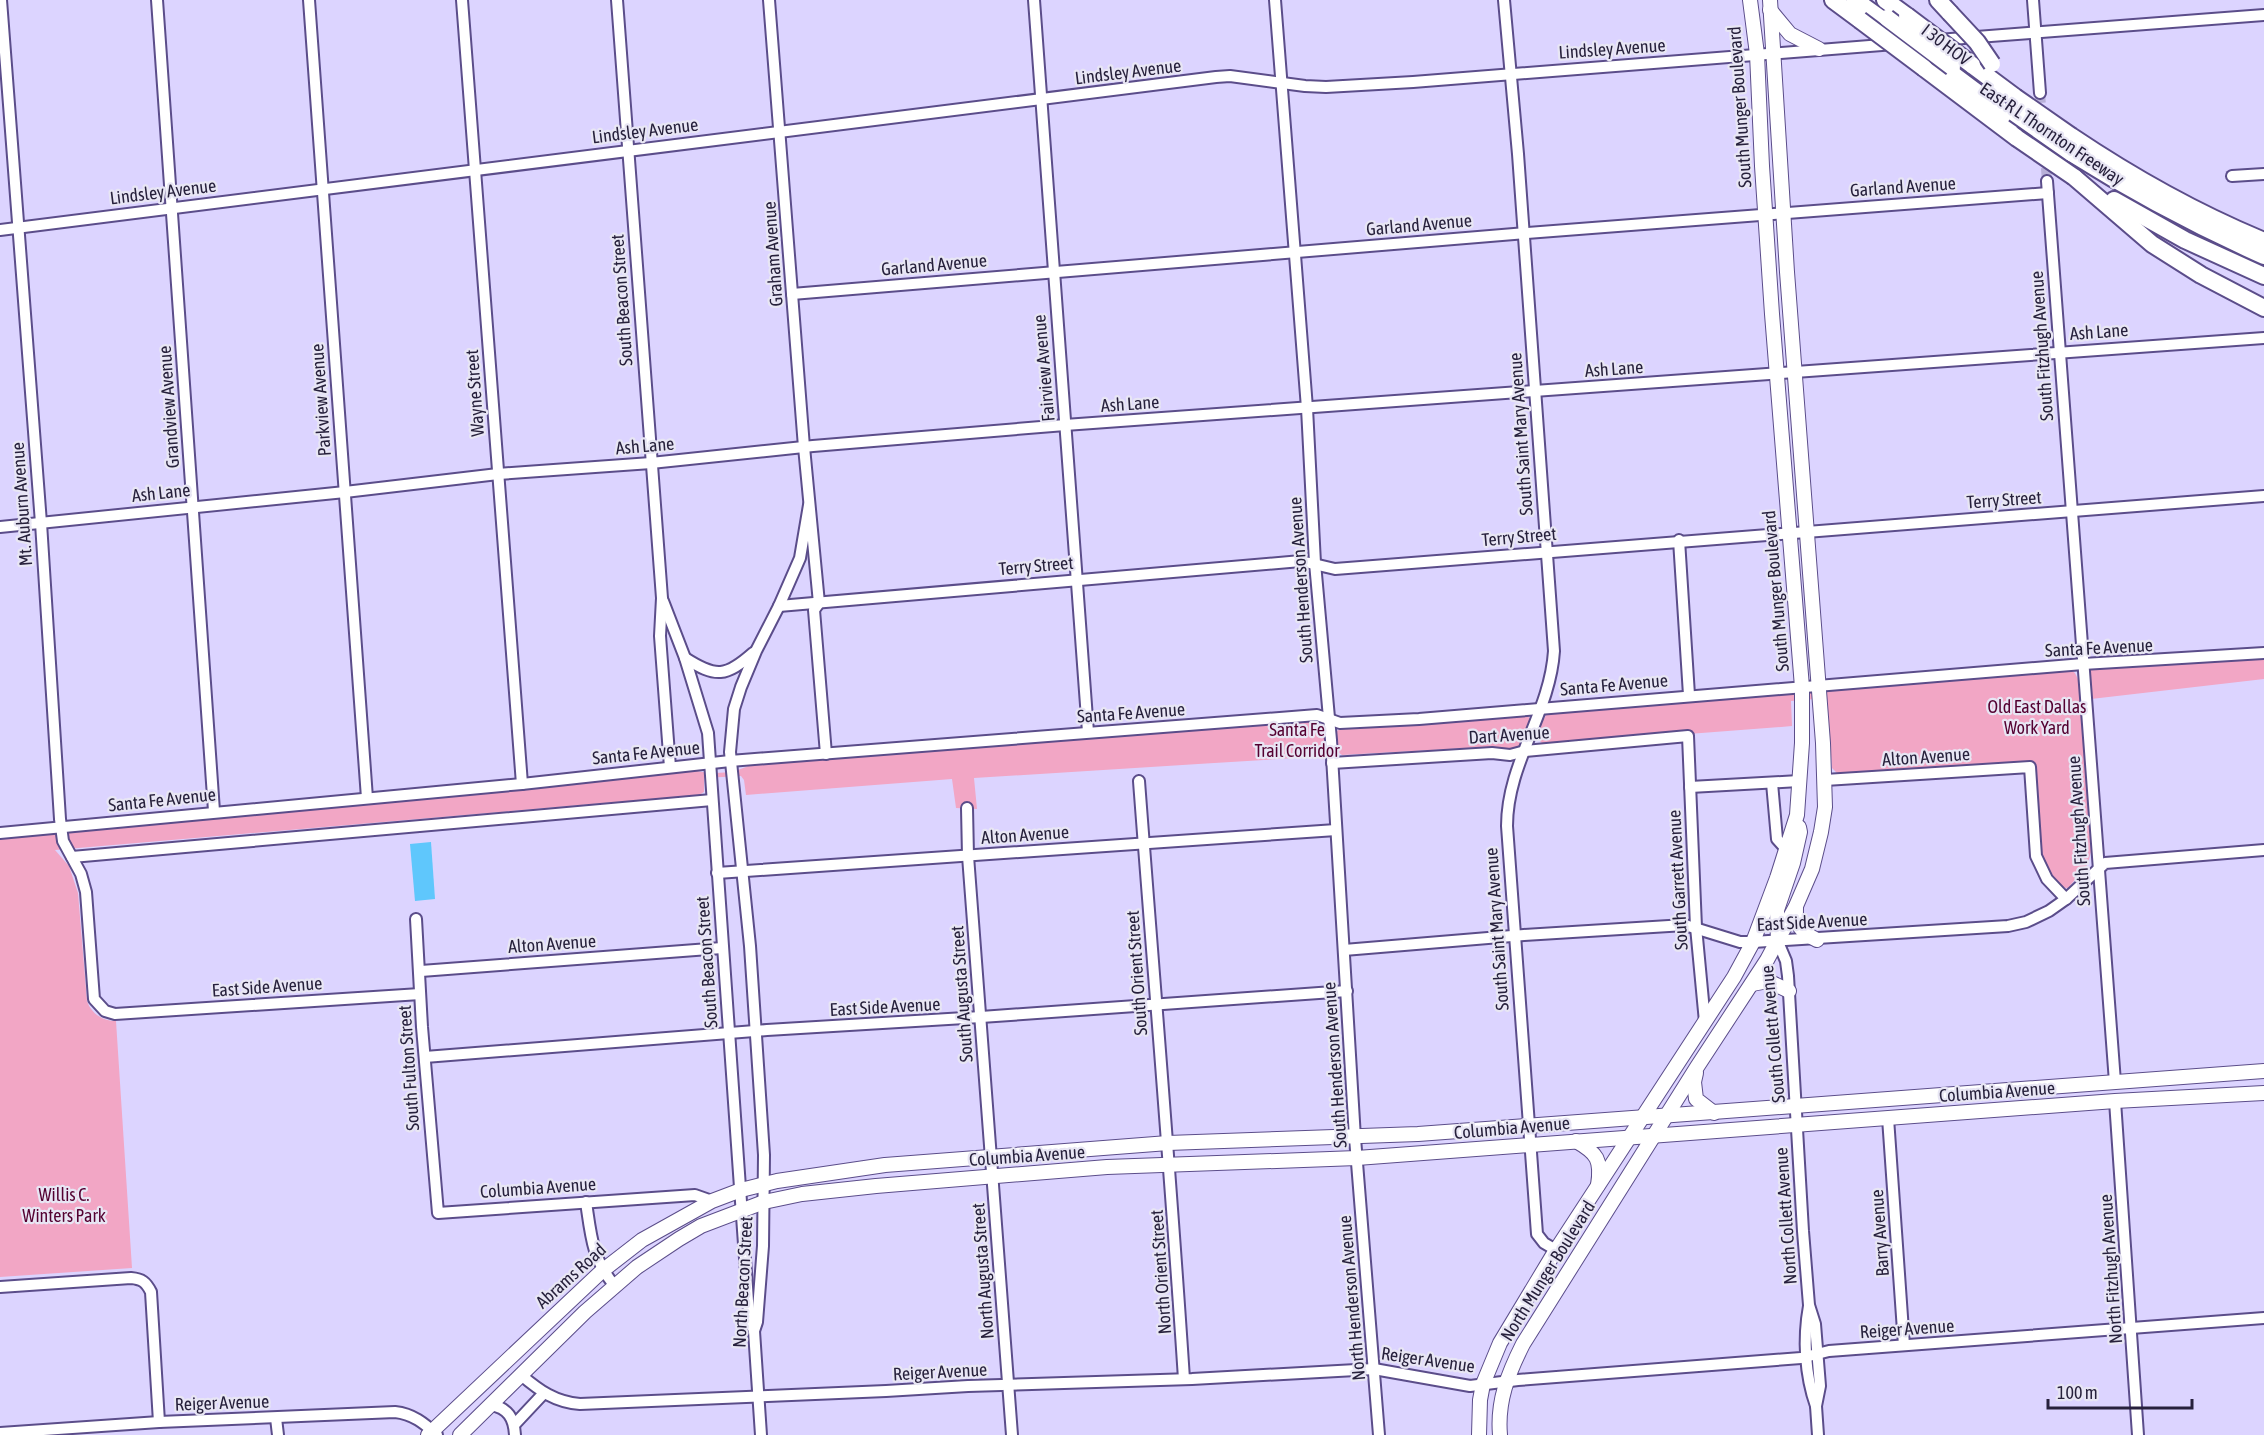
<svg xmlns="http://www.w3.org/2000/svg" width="2264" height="1435" font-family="'Asap Condensed',sans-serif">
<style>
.green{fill:#f2a6c5}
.water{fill:#5fc7fc}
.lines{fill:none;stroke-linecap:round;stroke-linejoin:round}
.minor-tunnel{stroke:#b8b0d8;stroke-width:10;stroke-dasharray:10 5;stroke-linecap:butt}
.minor-casing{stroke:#5b4d8a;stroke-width:14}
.major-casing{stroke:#5b4d8a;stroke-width:16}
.highway-casing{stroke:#5b4d8a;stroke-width:20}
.minor{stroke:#fff;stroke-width:10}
.major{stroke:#fff;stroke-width:14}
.highway{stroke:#fff;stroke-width:16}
.highway-bridge-casing{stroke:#5b4d8a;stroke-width:20;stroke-linecap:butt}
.highway-bridge{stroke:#fff;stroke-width:16}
.labels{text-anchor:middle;stroke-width:4.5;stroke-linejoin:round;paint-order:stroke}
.street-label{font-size:18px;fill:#27213c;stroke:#e8e6f4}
.park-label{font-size:18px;fill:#540031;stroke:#e8e6f4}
</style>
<rect width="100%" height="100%" fill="#dcd4ff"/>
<path class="green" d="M2264,657V679L2091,699L2090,689L2080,693L2091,851L2088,864L2068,888C2033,888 2034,786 2032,761L1837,773L1832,768L1827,698L1791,701L1792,726L1781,727L1544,745L1538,739L1539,730L1528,731L1521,746L1516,750L1486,747L1342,755L1338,752L1337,745L1326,746V756L974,778L977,809L956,808L952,779L746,795L744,780L741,776L704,778V792L699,795L55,850L69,866L78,893L87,1001C91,1013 102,1021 116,1021L132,1268L0,1277V838L69,833L693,770C711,775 733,774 750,765L1317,720L1326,735L1337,734V731L1341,728L1527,715L1531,720L1544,719L1547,713L2071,670L2075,673L2079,681L2089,677V671L2093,669Z"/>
<polygon class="water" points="431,842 435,899 415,901 410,844"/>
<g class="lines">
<polyline class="minor-tunnel" points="2040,93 2047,181"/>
<g class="minor-casing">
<g id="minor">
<polyline points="1,0 41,523 60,819 63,841 81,874 86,892 94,999 105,1011 115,1014 420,994"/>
<polyline points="157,0 214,811"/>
<polyline points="309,0 367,798"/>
<polyline points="462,0 522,784"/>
<polyline points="617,0 662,598 660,636 670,767"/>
<polyline points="769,0 804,447 819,603 814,610 826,754"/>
<polyline points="1034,0 1088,732"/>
<polyline points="1275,0 1307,408 1315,563 1331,740 1355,1138 1379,1435"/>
<path d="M1504,0L1518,154L1554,651C1550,713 1507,763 1507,826L1537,1234L1544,1243L1556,1250"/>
<polyline points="2033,0 2040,93"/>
<polyline points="1938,40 2264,15"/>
<polyline points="2232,176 2264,174"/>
<polyline points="2047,181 2115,1082"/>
<polyline points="0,230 1216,77 1230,76 1305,86 1326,87 1413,82 1920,42"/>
<polyline points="792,294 1514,234 2048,193"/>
<polyline points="0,527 345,492 498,474 651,463 813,446 1065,425 2264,338"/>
<polyline points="1679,540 1689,695"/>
<polyline points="663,601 685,658 708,733 748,1301 750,1321 754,1331"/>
<polyline points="779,606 1301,561 1335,569 2264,496"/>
<path d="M685,658C716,678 726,677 753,653"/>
<polyline points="1332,763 1492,753 1510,755 1525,751 1688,736 1696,927 1705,1022"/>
<polyline points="1825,780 2030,767 2036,856 2047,879 2066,899"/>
<path d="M1139,781C1154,980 1171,1179 1184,1379"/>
<polyline points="1772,783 1777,839 1786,849"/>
<polyline points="1690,787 1799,781"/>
<polyline points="967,808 968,856 1012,1435"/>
<polyline points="0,833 522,784 730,761 1317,715 1340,723 1419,719 2083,664 2264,653"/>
<polyline points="72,857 712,800"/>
<polyline points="717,873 1336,830"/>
<polyline points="416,919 422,1027 438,1213 695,1195 712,1201"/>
<polyline points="1778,942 1786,961 1788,976 1803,1231 1809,1305 1815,1324 1820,1386 1816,1406 1818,1435"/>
<polyline points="1344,950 1524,935 1685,925 1740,942 1753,942 2008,926 2026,922 2049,911 2066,899 2105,863 2264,850"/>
<polyline points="421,971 722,948"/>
<polyline points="425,1057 767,1030 981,1017 1347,991"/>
<polyline points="2115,1101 2138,1435"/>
<polyline points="1888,1118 1904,1345"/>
<path d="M586,1202C591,1236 592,1258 614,1285"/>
<path d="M0,1287L131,1278C142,1279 146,1282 151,1292L159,1422"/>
<path d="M1809,1306C1803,1339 1805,1375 1816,1406"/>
<path d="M521,1375C540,1391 555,1402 580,1404L886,1391L968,1386L1192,1379L1374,1369L1470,1386L1518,1380L1801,1358L1829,1351L2264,1318"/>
<path d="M491,1405C508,1408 514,1418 515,1435"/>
<polyline points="276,1418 278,1435"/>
<polyline points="514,1425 544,1393"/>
<path d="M0,1433L159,1422L395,1412C413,1414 424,1423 437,1435"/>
<polyline points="761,1435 754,1331 757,1322 763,1246 764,1155 750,946 730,752 734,709 741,687 756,651 779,606 800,558 809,505"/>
</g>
</g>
<g class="major-casing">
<g id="major">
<polyline points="1770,10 1790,34 1819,49"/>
<path d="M1796,907C1795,925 1801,932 1817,940"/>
<polyline points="1778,942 1777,910 1793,863 1800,832 1799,827"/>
<polyline points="1752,984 1768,981 1789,991"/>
<polyline points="1696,1073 1694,1082 1696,1099 1714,1113"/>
<path d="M1576,1141C1597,1153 1602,1160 1598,1185"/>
<polyline points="428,1435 602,1271 642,1240 712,1201 741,1190 777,1181 885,1165 1168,1143 1418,1134 2264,1071"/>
<polyline points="460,1435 585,1312 637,1267 679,1239 701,1226 764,1202 802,1194 876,1186 1107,1167 1357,1158 2115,1101 2264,1093"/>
<polyline points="1479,1435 1480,1400 1483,1384 1500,1343 1556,1250 1734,977 1753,942 1777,878 1797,815 1802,743 1802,687 1772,314 1762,166 1757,54 1750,0"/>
<path d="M1500,1435C1497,1401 1508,1374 1523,1344L1697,1067L1767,960L1796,906L1812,869L1821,832L1825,807L1823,743L1787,272L1770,0"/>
</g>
</g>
<g class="highway-casing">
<g id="highway">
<polyline points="1833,0 1860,20"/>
<polyline points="1855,0 1880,18"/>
<polyline points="1885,0 1907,16"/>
<polyline points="1938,0 1950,13"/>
<polyline points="1972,65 2015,97"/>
<polyline points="1943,67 2014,120"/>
<polyline points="1924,68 2017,138"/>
<path d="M2071,136C2132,177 2196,213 2264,241"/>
<path d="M2071,153C2133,192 2197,226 2264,256"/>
<polyline points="2074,177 2152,244 2201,275 2264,308"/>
<polyline points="2114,200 2185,240 2264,276"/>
</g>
</g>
<use href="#minor" class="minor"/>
<use href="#major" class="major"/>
<use href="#highway" class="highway"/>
<g class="highway-bridge-casing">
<g id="highway-bridge">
<polyline points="1950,13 1977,42 1992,64"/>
<polyline points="1907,16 1972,65"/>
<polyline points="1887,18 1952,67"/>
<polyline points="1860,20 1924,68"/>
<polyline points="2015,97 2071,136"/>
<polyline points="2014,113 2071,153"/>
<polyline points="2017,138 2074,177"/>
</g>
</g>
<use href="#highway-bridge" class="highway-bridge"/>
</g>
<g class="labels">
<g class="street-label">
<text transform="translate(1946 45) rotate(37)" y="6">I 30 HOV</text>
<text transform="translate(1612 49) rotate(-4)" y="6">Lindsley Avenue</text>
<text transform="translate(1128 72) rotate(-7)" y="6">Lindsley Avenue</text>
<text transform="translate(1740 107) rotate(-94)" y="6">South Munger Boulevard</text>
<text transform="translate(645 131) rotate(-7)" y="6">Lindsley Avenue</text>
<text transform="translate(2052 134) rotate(34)" y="6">East R L Thornton Freeway</text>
<text transform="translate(1903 187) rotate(-4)" y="6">Garland Avenue</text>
<text transform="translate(163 192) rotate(-7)" y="6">Lindsley Avenue</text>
<text transform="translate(1419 225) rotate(-5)" y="6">Garland Avenue</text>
<text transform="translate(773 254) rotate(-94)" y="6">Graham Avenue</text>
<text transform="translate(934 265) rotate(-5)" y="6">Garland Avenue</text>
<text transform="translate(622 300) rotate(-94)" y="6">South Beacon Street</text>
<text transform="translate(2099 332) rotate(-4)" y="6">Ash Lane</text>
<text transform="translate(2042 346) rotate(-94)" y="6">South Fitzhugh Avenue</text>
<text transform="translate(1044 368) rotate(-95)" y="6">Fairview Avenue</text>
<text transform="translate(1614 369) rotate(-4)" y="6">Ash Lane</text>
<text transform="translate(475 393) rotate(-94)" y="6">Wayne Street</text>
<text transform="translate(321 400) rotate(-94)" y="6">Parkview Avenue</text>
<text transform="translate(1130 404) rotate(-4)" y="6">Ash Lane</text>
<text transform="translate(169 407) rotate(-94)" y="6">Grandview Avenue</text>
<text transform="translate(1521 434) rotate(-94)" y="6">South Saint Mary Avenue</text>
<text transform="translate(645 446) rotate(-5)" y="6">Ash Lane</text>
<text transform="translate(161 493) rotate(-6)" y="6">Ash Lane</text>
<text transform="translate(2004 500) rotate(-4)" y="6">Terry Street</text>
<text transform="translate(22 504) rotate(-94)" y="6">Mt. Auburn Avenue</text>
<text transform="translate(1519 537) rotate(-5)" y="6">Terry Street</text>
<text transform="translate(1036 566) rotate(-5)" y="6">Terry Street</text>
<text transform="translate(1301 580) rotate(-94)" y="6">South Henderson Avenue</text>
<text transform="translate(1776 591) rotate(-95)" y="6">South Munger Boulevard</text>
<text transform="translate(2099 648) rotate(-3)" y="6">Santa Fe Avenue</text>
<text transform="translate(1614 685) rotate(-5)" y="6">Santa Fe Avenue</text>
<text transform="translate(1131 713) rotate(-4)" y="6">Santa Fe Avenue</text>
<text transform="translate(1509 735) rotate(-4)" y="6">Dart Avenue</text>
<text transform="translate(646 753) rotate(-6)" y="6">Santa Fe Avenue</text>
<text transform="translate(1926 757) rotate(-4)" y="6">Alton Avenue</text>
<text transform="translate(162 800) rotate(-6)" y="6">Santa Fe Avenue</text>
<text transform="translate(2079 831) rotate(-94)" y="6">South Fitzhugh Avenue</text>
<text transform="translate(1025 835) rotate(-4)" y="6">Alton Avenue</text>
<text transform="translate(1678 880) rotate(-93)" y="6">South Garrett Avenue</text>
<text transform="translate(1812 922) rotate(-3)" y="6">East Side Avenue</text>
<text transform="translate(1497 929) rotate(-94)" y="6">South Saint Mary Avenue</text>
<text transform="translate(552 944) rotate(-4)" y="6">Alton Avenue</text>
<text transform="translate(707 962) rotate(-94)" y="6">South Beacon Street</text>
<text transform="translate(1137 973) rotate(-94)" y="6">South Orient Street</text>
<text transform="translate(267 987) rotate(-4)" y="6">East Side Avenue</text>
<text transform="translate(962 994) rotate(-94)" y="6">South Augusta Street</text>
<text transform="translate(885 1007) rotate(-3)" y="6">East Side Avenue</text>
<text transform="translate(1773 1034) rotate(-95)" y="6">South Collett Avenue</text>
<text transform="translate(1335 1065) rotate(-94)" y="6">South Henderson Avenue</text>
<text transform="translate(409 1068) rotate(-94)" y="6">South Fulton Street</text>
<text transform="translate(1997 1092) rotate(-4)" y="6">Columbia Avenue</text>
<text transform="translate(1512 1128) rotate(-5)" y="6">Columbia Avenue</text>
<text transform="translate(1027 1156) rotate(-4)" y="6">Columbia Avenue</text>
<text transform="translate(538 1188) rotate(-4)" y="6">Columbia Avenue</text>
<text transform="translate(1786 1216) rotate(-94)" y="6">North Collett Avenue</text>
<text transform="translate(1880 1233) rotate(-94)" y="6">Barry Avenue</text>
<text transform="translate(2111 1269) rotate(-94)" y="6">North Fitzhugh Avenue</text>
<text transform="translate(983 1271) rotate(-94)" y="6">North Augusta Street</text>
<text transform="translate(1548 1271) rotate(-58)" y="6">North Munger Boulevard</text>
<text transform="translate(1161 1272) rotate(-94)" y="6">North Orient Street</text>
<text transform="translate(571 1276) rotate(-42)" y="6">Abrams Road</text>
<text transform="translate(743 1282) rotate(-87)" y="6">North Beacon Street</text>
<text transform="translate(1352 1298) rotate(-95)" y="6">North Henderson Avenue</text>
<text transform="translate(1907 1329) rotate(-4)" y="6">Reiger Avenue</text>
<text transform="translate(1428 1360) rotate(8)" y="6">Reiger Avenue</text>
<text transform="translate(940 1372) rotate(-3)" y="6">Reiger Avenue</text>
<text transform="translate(222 1403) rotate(-2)" y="6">Reiger Avenue</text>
</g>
<g class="park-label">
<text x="2037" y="713">Old East Dallas<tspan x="2037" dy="21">Work Yard</tspan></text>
<text x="1297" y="736">Santa Fe<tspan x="1297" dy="21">Trail Corridor</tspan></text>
<text x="64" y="1201">Willis C.<tspan x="64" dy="21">Winters Park</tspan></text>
</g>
</g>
<path d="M2048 1399v9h144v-9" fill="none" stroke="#27213c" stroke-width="3"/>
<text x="2057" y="1399" font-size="18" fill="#27213c" stroke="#e8e6f4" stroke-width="4.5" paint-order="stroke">100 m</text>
</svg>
